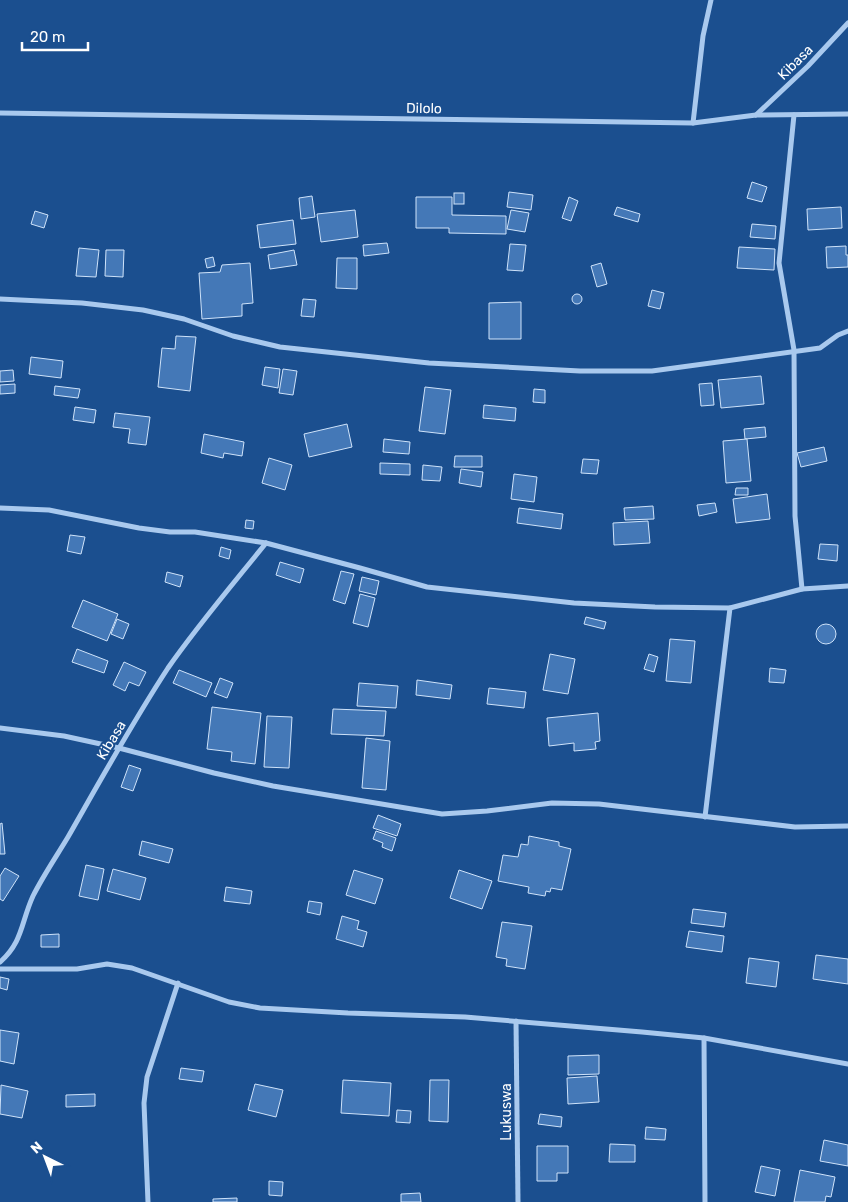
<svg xmlns="http://www.w3.org/2000/svg" width="848" height="1202" font-family="Rubik,sans-serif">
<style>
.building{fill:#4478b7;stroke:#cfe3fa}
.lines{fill:none;stroke-linecap:round;stroke-linejoin:round}
.minor{stroke:#a9c9ee;stroke-width:5}
.labels{text-anchor:middle;stroke-width:4;stroke-linejoin:round;paint-order:stroke}
.street-label{font-size:14px;fill:#fff;stroke:#1b4f8f}
</style>
<rect width="100%" height="100%" fill="#1b4f8f"/>
<g class="building">
<polygon points="752,182 767,187 762,202 747,198"/>
<polygon points="509,192 533,195 531,210 507,207"/>
<rect x="454" y="193" width="10" height="11"/>
<polygon points="312,196 315,217 301,219 299,198"/>
<polygon points="416,197 452,197 452,215 506,216 506,234 449,233 449,228 416,228"/>
<polygon points="569,197 578,201 571,221 562,218"/>
<polygon points="617,207 640,214 638,222 614,215"/>
<polygon points="841,207 842,228 808,230 807,209"/>
<polygon points="355,210 358,237 321,242 317,214"/>
<polygon points="511,210 529,213 525,232 507,229"/>
<polygon points="35,211 48,215 44,228 31,224"/>
<polygon points="293,220 296,244 260,248 257,225"/>
<polygon points="752,224 776,226 775,239 750,237"/>
<polygon points="387,243 389,253 364,256 363,245"/>
<polygon points="510,244 526,245 523,271 507,270"/>
<polygon points="846,246 846,255 848,255 848,267 827,268 826,247"/>
<polygon points="739,247 775,249 774,270 737,268"/>
<polygon points="79,248 99,250 96,277 76,276"/>
<polygon points="106,250 124,250 123,277 105,276"/>
<polygon points="294,250 297,265 270,269 268,255"/>
<polygon points="213,257 215,266 207,268 205,259"/>
<polygon points="337,258 357,258 357,289 336,288"/>
<polygon points="250,263 253,303 242,304 242,316 202,319 199,273 220,272 222,265"/>
<polygon points="601,263 607,284 597,287 591,266"/>
<polygon points="652,290 664,293 660,309 648,306"/>
<circle cx="577" cy="299" r="5"/>
<polygon points="303,299 316,300 314,317 301,316"/>
<polygon points="521,302 521,339 489,339 489,303"/>
<polygon points="176,336 196,337 190,391 158,387 162,348 175,349"/>
<polygon points="31,357 63,361 61,378 29,374"/>
<polygon points="265,367 280,369 278,388 262,385"/>
<polygon points="283,369 297,371 293,395 279,393"/>
<polygon points="13,370 14,381 0,382 0,371"/>
<polygon points="761,376 764,404 721,408 718,380"/>
<polygon points="712,383 714,405 701,406 699,384"/>
<polygon points="15,384 15,393 0,394 0,385"/>
<polygon points="55,386 80,389 78,398 54,395"/>
<polygon points="425,387 451,390 445,434 419,431"/>
<polygon points="534,389 545,390 545,403 533,402"/>
<polygon points="484,405 516,408 515,421 483,418"/>
<polygon points="75,407 96,410 94,423 73,420"/>
<polygon points="115,413 150,417 146,445 128,443 130,429 113,427"/>
<polygon points="347,424 352,447 309,457 304,434"/>
<polygon points="765,427 766,437 745,439 744,429"/>
<polygon points="204,434 244,442 242,456 224,453 223,458 201,453"/>
<polygon points="384,439 410,442 409,454 383,452"/>
<polygon points="747,439 751,481 726,483 723,441"/>
<polygon points="824,447 827,461 801,467 797,453"/>
<polygon points="455,456 482,456 482,467 454,467"/>
<polygon points="269,458 292,465 285,490 262,483"/>
<polygon points="583,459 599,460 597,474 581,473"/>
<polygon points="380,463 410,464 410,475 380,474"/>
<polygon points="423,465 442,467 440,481 422,480"/>
<polygon points="461,469 483,472 481,487 459,483"/>
<polygon points="514,474 537,477 534,502 511,499"/>
<polygon points="736,488 748,488 748,495 735,495"/>
<polygon points="767,494 770,519 736,523 733,499"/>
<polygon points="715,503 717,512 699,516 697,505"/>
<polygon points="653,506 654,519 625,520 624,508"/>
<polygon points="519,508 563,514 561,529 517,523"/>
<polygon points="246,520 254,521 253,529 245,528"/>
<polygon points="648,521 650,543 614,545 613,523"/>
<polygon points="70,535 85,537 81,554 67,551"/>
<polygon points="820,544 838,545 837,561 818,559"/>
<polygon points="221,547 231,550 229,559 219,556"/>
<polygon points="280,562 304,569 300,583 276,575"/>
<polygon points="341,571 354,574 345,604 333,600"/>
<polygon points="167,572 183,576 180,587 165,582"/>
<polygon points="362,577 379,581 376,595 359,591"/>
<polygon points="360,594 375,598 368,627 353,623"/>
<polygon points="83,600 118,614 107,641 72,627"/>
<polygon points="586,617 606,622 604,629 584,624"/>
<polygon points="117,619 129,624 123,639 111,634"/>
<circle cx="826" cy="634" r="10"/>
<polygon points="670,639 695,641 691,683 666,681"/>
<polygon points="77,649 108,661 104,673 72,662"/>
<polygon points="550,654 575,659 568,694 543,690"/>
<polygon points="649,654 658,657 654,672 644,669"/>
<polygon points="124,662 146,672 139,686 129,682 125,691 113,685"/>
<polygon points="770,668 786,670 784,683 769,682"/>
<polygon points="179,670 212,683 206,697 173,683"/>
<polygon points="220,678 233,683 227,698 214,693"/>
<polygon points="417,680 452,685 450,699 416,695"/>
<polygon points="359,683 398,686 396,708 357,706"/>
<polygon points="489,688 526,692 524,708 487,704"/>
<polygon points="212,707 261,713 255,764 231,761 232,752 207,749"/>
<polygon points="333,709 386,711 384,736 331,734"/>
<polygon points="598,713 600,741 595,742 596,749 574,751 574,743 549,746 547,718"/>
<polygon points="267,716 292,717 289,768 264,767"/>
<polygon points="366,738 390,741 386,790 362,788"/>
<polygon points="129,765 141,769 133,791 121,787"/>
<polygon points="378,815 401,824 397,836 373,828"/>
<polygon points="2,823 5,854 0,854 0,824"/>
<polygon points="376,831 396,838 392,851 382,847 383,843 373,839"/>
<polygon points="529,836 559,842 559,846 571,849 562,890 551,888 550,892 546,891 545,896 528,893 529,887 498,881 503,855 518,857 521,844 528,845"/>
<polygon points="142,841 173,849 169,863 139,855"/>
<polygon points="86,865 104,869 98,900 79,896"/>
<polygon points="5,868 19,876 3,901 0,899 0,876"/>
<polygon points="113,869 146,878 140,900 107,891"/>
<polygon points="354,870 383,879 375,904 346,895"/>
<polygon points="459,870 492,881 482,909 450,898"/>
<polygon points="226,887 252,891 250,904 224,901"/>
<polygon points="309,901 322,903 320,915 307,912"/>
<polygon points="693,909 726,913 724,927 691,923"/>
<polygon points="342,916 359,921 357,929 367,932 363,947 336,939"/>
<polygon points="502,922 532,926 525,969 506,966 507,959 496,957"/>
<polygon points="689,931 724,936 722,952 686,947"/>
<polygon points="59,934 59,947 41,947 41,935"/>
<polygon points="816,955 848,959 848,984 813,979"/>
<polygon points="749,958 779,962 776,987 746,983"/>
<polygon points="0,977 9,979 7,990 0,988"/>
<polygon points="0,1030 19,1033 14,1064 0,1061"/>
<polygon points="599,1055 599,1074 568,1075 568,1056"/>
<polygon points="181,1068 204,1071 202,1082 179,1079"/>
<polygon points="597,1076 599,1102 568,1104 567,1078"/>
<polygon points="343,1080 391,1083 389,1116 341,1113"/>
<polygon points="430,1080 449,1080 448,1122 429,1121"/>
<polygon points="255,1084 283,1090 276,1117 248,1110"/>
<polygon points="1,1085 28,1091 22,1118 0,1114"/>
<polygon points="95,1094 95,1106 66,1107 66,1095"/>
<polygon points="397,1110 411,1111 410,1123 396,1122"/>
<polygon points="540,1114 562,1117 561,1127 538,1124"/>
<polygon points="646,1127 666,1129 665,1140 645,1139"/>
<polygon points="824,1140 848,1145 848,1166 820,1161"/>
<polygon points="610,1144 635,1145 635,1162 609,1162"/>
<polygon points="537,1146 568,1146 568,1173 557,1173 557,1181 537,1181"/>
<polygon points="761,1166 780,1170 775,1196 755,1192"/>
<polygon points="800,1170 835,1177 831,1197 826,1196 825,1202 794,1202"/>
<polygon points="269,1181 283,1182 282,1196 269,1195"/>
<polygon points="420,1193 421,1202 401,1202 401,1194"/>
<polygon points="237,1198 237,1202 213,1202 213,1199"/>
</g>
<g class="lines">
<g class="minor">
<polyline points="0,113 693,123 756,115 848,114"/>
<polyline points="756,115 808,66 848,23"/>
<polyline points="794,115 779,263 794,350 795,516 802,589"/>
<polyline points="693,123 703,36 711,0"/>
<polyline points="0,299 82,303 143,310 184,319 233,336 280,347 429,363 580,371 652,371 820,348 838,335 848,331"/>
<polyline points="0,508 49,510 139,528 170,532 195,532 266,543 360,568 427,587 574,603 655,607 730,608 802,589 848,586"/>
<polyline points="0,728 64,736 119,748 214,773 273,786 442,814 487,811 552,803 599,804 795,827 848,826"/>
<polyline points="705,817 730,608"/>
<path d="M0,962C23,942 21,922 33,896C43,876 56,857 68,837C100,781 132,723 168,668C198,625 233,584 266,543"/>
<polyline points="0,969 77,969 107,964 132,968 229,1002 260,1008 348,1013 465,1017 642,1032 704,1038 848,1064"/>
<polyline points="516,1021 518,1202"/>
<polyline points="704,1038 705,1202"/>
<polyline points="148,1202 144,1103 147,1077 178,983"/>
</g>
</g>
<g class="labels">
<g class="street-label">
<text transform="translate(795 62) rotate(-45)" y="5">Kibasa</text>
<text transform="translate(424 108) rotate(1)" y="5">Dilolo</text>
<text transform="translate(111 740) rotate(-59)" y="5">Kibasa</text>
<text transform="translate(506 1112) rotate(-90)" y="5">Lukuswa</text>
</g>
</g>
<g transform="translate(45 1157) rotate(318)" stroke="#1b4f8f" stroke-width="4" paint-order="stroke">
<path d="M0-4L9 19L0 12L-9 19Z" fill="#ffffff"/>
<text y="-8" font-size="14" font-weight="bold" text-anchor="middle" fill="#ffffff">N</text>
</g>
<path d="M22 42v8h66v-8" fill="none" stroke="#ffffff" stroke-width="2.5"/>
<text x="30" y="42" font-size="15" fill="#ffffff" stroke="#1b4f8f" stroke-width="4" paint-order="stroke">20 m</text>
</svg>
